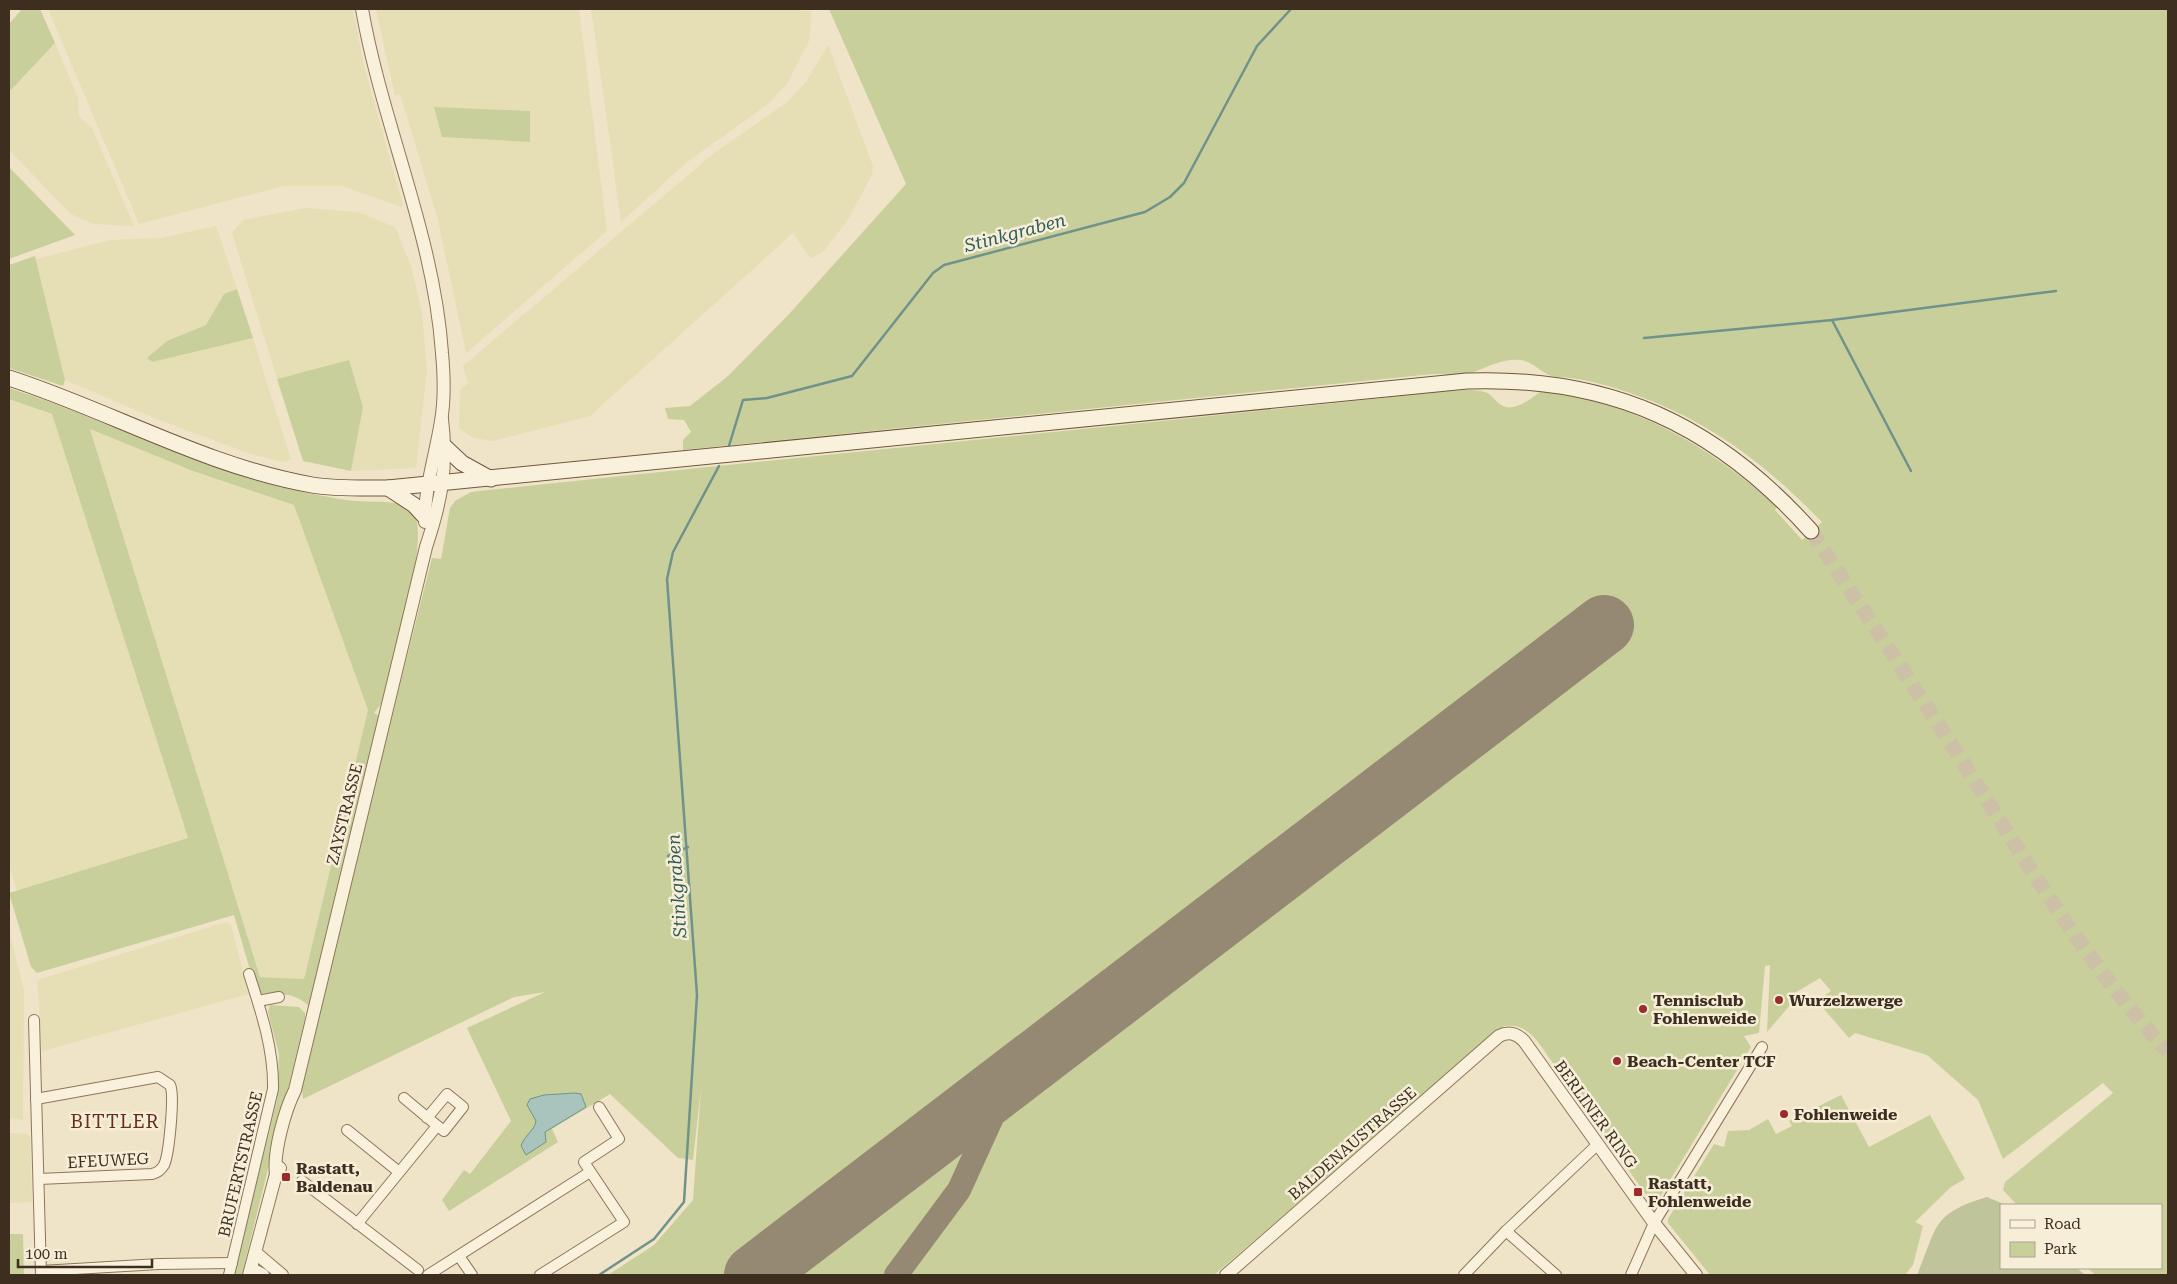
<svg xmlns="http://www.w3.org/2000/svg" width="2177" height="1284" font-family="'Roboto Serif',serif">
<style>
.farmland{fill:#e6deb5}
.green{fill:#c9cf9b;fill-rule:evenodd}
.cemetery{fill:#bfc49a}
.water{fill:#a9c4bc;stroke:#6f938a}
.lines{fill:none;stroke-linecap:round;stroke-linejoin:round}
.stream{stroke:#6f938a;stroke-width:2.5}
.taxiway{stroke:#968974;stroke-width:24}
.runway{stroke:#968974;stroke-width:60}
.secondary-tunnel{stroke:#ccc0a6;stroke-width:15;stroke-dasharray:15 8;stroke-linecap:butt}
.minor-casing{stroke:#8d765c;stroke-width:12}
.tertiary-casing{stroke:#8d765c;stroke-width:14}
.secondary-casing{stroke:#6f573f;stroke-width:17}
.minor{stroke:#faf1dc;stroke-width:10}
.tertiary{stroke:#faf1dc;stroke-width:12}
.secondary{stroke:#faf1dc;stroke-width:15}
.poi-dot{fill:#9e2a2b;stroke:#f7eed8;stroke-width:2}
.labels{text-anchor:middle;stroke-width:5;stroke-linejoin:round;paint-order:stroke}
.street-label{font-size:16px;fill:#3d2e20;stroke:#f7eed8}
.poi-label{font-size:16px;font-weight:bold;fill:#3d2e20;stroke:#f7eed8;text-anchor:start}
.water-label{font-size:18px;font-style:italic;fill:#2f5d5a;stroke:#f7eed8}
.quarter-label{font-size:19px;letter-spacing:1px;fill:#6b2e1e;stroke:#f7eed8}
</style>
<rect width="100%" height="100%" fill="#f0e4c8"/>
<g class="farmland">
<polygon points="48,9 353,9 363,62 403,205 401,207 343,186 284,186 139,224"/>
<polygon points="376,9 579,9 607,231 466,353 438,220 400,94 395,96"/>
<polygon points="590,9 777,9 811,11 810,39 787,84 768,104 686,163 621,222 593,21"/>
<polygon points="55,43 78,98 79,117 92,128 134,226 93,224 71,214 9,150 9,92"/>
<polygon points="828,45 873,166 872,175 849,218 824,251 811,259 793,233 590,416 493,441 473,438 459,428 460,390 468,383 463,366 713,154 786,103 806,82"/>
<polygon points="305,208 358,212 395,227 411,266 422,312 427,371 416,468 351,471 363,407 349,361 277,379 232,233 243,220"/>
<polygon points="216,226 237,289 224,294 206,325 167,341 148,358 152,362 253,338 291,460 282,462 248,453 157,419 65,380 36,259 110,240 161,238"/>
<polygon points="9,399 52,414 188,839 17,891 9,865"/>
<polygon points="90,428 193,471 294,505 368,710 304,979 260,977"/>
<polygon points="226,922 231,925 249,994 42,1051 37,980"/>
<polygon points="9,931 24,990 23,1120 9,1118"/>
<polygon points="9,1133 27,1134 30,1137 32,1202 9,1203"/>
</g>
<g class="green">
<polygon points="22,9 40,9 55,43 9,92 9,24"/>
<path d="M829,9H2168V1275H2096L2087,1268H2161V1205H2017L2003,1190L2005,1182L2113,1093L2103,1083L2003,1159L1978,1100L1927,1055L1855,1033L1849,1038L1817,1001L1831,991L1820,978L1788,997L1791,1004L1767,1032L1770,965L1765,966L1759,1033L1744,1036L1751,1047L1658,1200L1649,1199L1538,1042C1527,1029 1521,1025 1504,1026L1214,1275H608L654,1245L693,1200L701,1088L693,1160L678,1158L610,1094L552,1129L558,1142L449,1211L442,1200L464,1170L470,1174L511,1121L467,1028L545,992L514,997L303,1099L302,1089L372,795L432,558L441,559L450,508L455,501L471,492C793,457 1115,427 1437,392C1453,391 1469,388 1485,392C1493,395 1496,403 1503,406C1515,412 1534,397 1542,390C1636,403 1708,445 1777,507L1775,510L1802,540L1822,522C1760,459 1703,416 1618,389C1603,384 1586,380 1570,378C1564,377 1557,378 1551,376C1541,372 1533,362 1521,360C1504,358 1489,366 1474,372C1463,376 1445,374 1433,374L683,450V440L691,432L684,420L668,419L665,408L690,406L728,376L790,313L906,184Z"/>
<polygon points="434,107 530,111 530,142 442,137"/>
<polygon points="9,167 75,235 9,259"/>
<polygon points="35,256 65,380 63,386 9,368 9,265"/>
<polygon points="237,289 253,338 152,362 147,358 167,341 206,325 224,294"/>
<polygon points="349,360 363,407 351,471 303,461 277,379"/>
<path d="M9,388C110,420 204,473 308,493C324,496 341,500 357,501C370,502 383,501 395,503C402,504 410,508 414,514C430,537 393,667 385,699L374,713L382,717L309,1006C294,992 277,993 257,994L234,915L37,973L31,967L9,893L188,838L52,414L9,399ZM90,429L193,471L294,505L368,710L304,979L260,977Z"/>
<polygon points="270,1005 299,1007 305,1013 305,1019 242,1274 234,1275 277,1100 279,1054 268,1012"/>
<polygon points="1841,1095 1869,1147 1930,1115 1965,1179 1951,1187 1915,1222 1923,1226 1913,1265 1905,1275 1710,1275 1668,1223 1668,1219 1714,1144 1724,1147 1728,1131 1749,1130 1768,1119 1776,1134 1792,1126 1789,1121"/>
<polygon points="9,1234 23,1234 24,1275 9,1275"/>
</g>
<path class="cemetery" d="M1987,1197L2006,1205H2001V1268H2077L2085,1275H1917C1938,1226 1931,1214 1987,1197Z"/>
<path class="water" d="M575,1093L581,1094L586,1107L545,1132L546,1142L526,1155L521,1146C524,1136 535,1130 536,1121L527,1105L530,1099L544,1095Z"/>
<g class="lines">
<g class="stream">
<polyline points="1832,320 1911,471"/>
<polyline points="1644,338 1832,320 2056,291"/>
<polyline points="728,449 743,400 767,398 852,376 933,273 944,265 1145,212 1170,197 1184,183 1257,46 1291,9"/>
<polyline points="668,856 688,847"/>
<polyline points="599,1275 654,1239 684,1202 697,995 667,579 673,552 719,466"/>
</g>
<polyline class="taxiway" points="896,1275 959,1190 1009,1080"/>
<polyline class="runway" points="754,1275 1604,625"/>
<path class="secondary-tunnel" d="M1811,531C1864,611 1917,691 1969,772C2030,868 2090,968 2168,1052"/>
<g class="minor-casing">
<g id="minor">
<polyline points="258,1001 279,997"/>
<polyline points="34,1020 41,1275"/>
<path d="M404,1098C417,1109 430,1120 444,1131L463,1107L447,1094L427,1118"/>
<path d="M36,1099L158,1077L170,1085C175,1094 169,1155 164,1165C161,1170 157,1173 152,1174L39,1179"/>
<polyline points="347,1130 399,1172"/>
<polyline points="302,1181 418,1270"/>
<polyline points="357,1224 437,1126"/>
<polyline points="1506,1231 1556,1275"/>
<polyline points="459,1256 472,1275"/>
<polyline points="41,1271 159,1264 232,1263"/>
<path d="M229,1275L273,1089C274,1050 261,1011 249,974"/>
<polyline points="428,1275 590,1172"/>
<polyline points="540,1275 624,1222 584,1162 619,1139 599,1107"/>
<polyline points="1464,1275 1506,1231 1598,1144"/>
<polyline points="1631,1275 1654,1223 1762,1047"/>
</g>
</g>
<g class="tertiary-casing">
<g id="tertiary">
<path d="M362,9C382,124 434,235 442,353C444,375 445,399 441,421C436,454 424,489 425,522"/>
<path d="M276,1174C273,1152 285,1110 295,1090L426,547C441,502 448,467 442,419"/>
<polyline points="256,1253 282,1275"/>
<polyline points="252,1269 263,1275"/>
<polyline points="249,1275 276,1174 280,1168"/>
<path d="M1226,1275L1499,1036C1509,1031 1516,1033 1524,1041L1654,1223L1696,1275"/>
</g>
</g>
<g class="secondary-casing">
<g id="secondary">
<path d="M9,378C111,411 205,466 312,485C337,489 363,488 388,488L1467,381C1611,376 1716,425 1811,531"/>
<polyline points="445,447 462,463 491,479"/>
<polyline points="388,488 414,505 425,517"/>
</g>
</g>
<use href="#minor" class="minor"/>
<use href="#tertiary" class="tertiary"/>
<use href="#secondary" class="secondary"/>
</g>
<g class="poi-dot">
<circle cx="1779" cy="1000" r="5"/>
<circle cx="1643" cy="1009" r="5"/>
<circle cx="1617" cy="1061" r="5"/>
<circle cx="1784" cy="1114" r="5"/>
<rect x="281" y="1172" width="10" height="10" rx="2.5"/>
<rect x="1633" y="1187" width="10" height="10" rx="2.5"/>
</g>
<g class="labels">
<g class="street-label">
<text transform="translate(344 814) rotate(-76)" y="6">ZAYSTRASSE</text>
<text transform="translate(1596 1114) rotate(54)" y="6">BERLINER RING</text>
<text transform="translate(1352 1143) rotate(-41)" y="6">BALDENAUSTRASSE</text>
<text transform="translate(108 1160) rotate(-3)" y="6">EFEUWEG</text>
<text transform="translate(240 1164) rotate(-77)" y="6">BRUFERTSTRASSE</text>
</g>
<g class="poi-label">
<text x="1653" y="1006">Tennisclub<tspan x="1653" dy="18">Fohlenweide</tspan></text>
<text x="1789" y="1006">Wurzelzwerge</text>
<text x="1627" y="1067">Beach-Center TCF</text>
<text x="1794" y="1120">Fohlenweide</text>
<text x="296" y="1174">Rastatt,<tspan x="296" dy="18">Baldenau</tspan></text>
<text x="1648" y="1189">Rastatt,<tspan x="1648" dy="18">Fohlenweide</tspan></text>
</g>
<g class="water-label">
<text transform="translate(1015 233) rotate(-15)" y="6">Stinkgraben</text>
<text transform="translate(677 886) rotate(-94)" y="6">Stinkgraben</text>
</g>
<g class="quarter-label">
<text x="115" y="1128">BITTLER</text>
</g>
</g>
<rect width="2177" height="1284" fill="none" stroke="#3d2e20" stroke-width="20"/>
<rect x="2000" y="1204" width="162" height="65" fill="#f7eed8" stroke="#ada18e"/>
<rect x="2010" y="1220" width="25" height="8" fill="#faf1dc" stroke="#ada18e"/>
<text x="2044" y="1229" font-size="15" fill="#3d2e20">Road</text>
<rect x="2010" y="1242" width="25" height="15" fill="#c9cf9b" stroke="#ada18e"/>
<text x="2044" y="1254" font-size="15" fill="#3d2e20">Park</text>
<path d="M18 1259v8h134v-8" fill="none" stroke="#3d2e20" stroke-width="2.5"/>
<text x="25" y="1259" font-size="15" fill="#3d2e20" stroke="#f7eed8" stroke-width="4" paint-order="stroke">100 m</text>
</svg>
